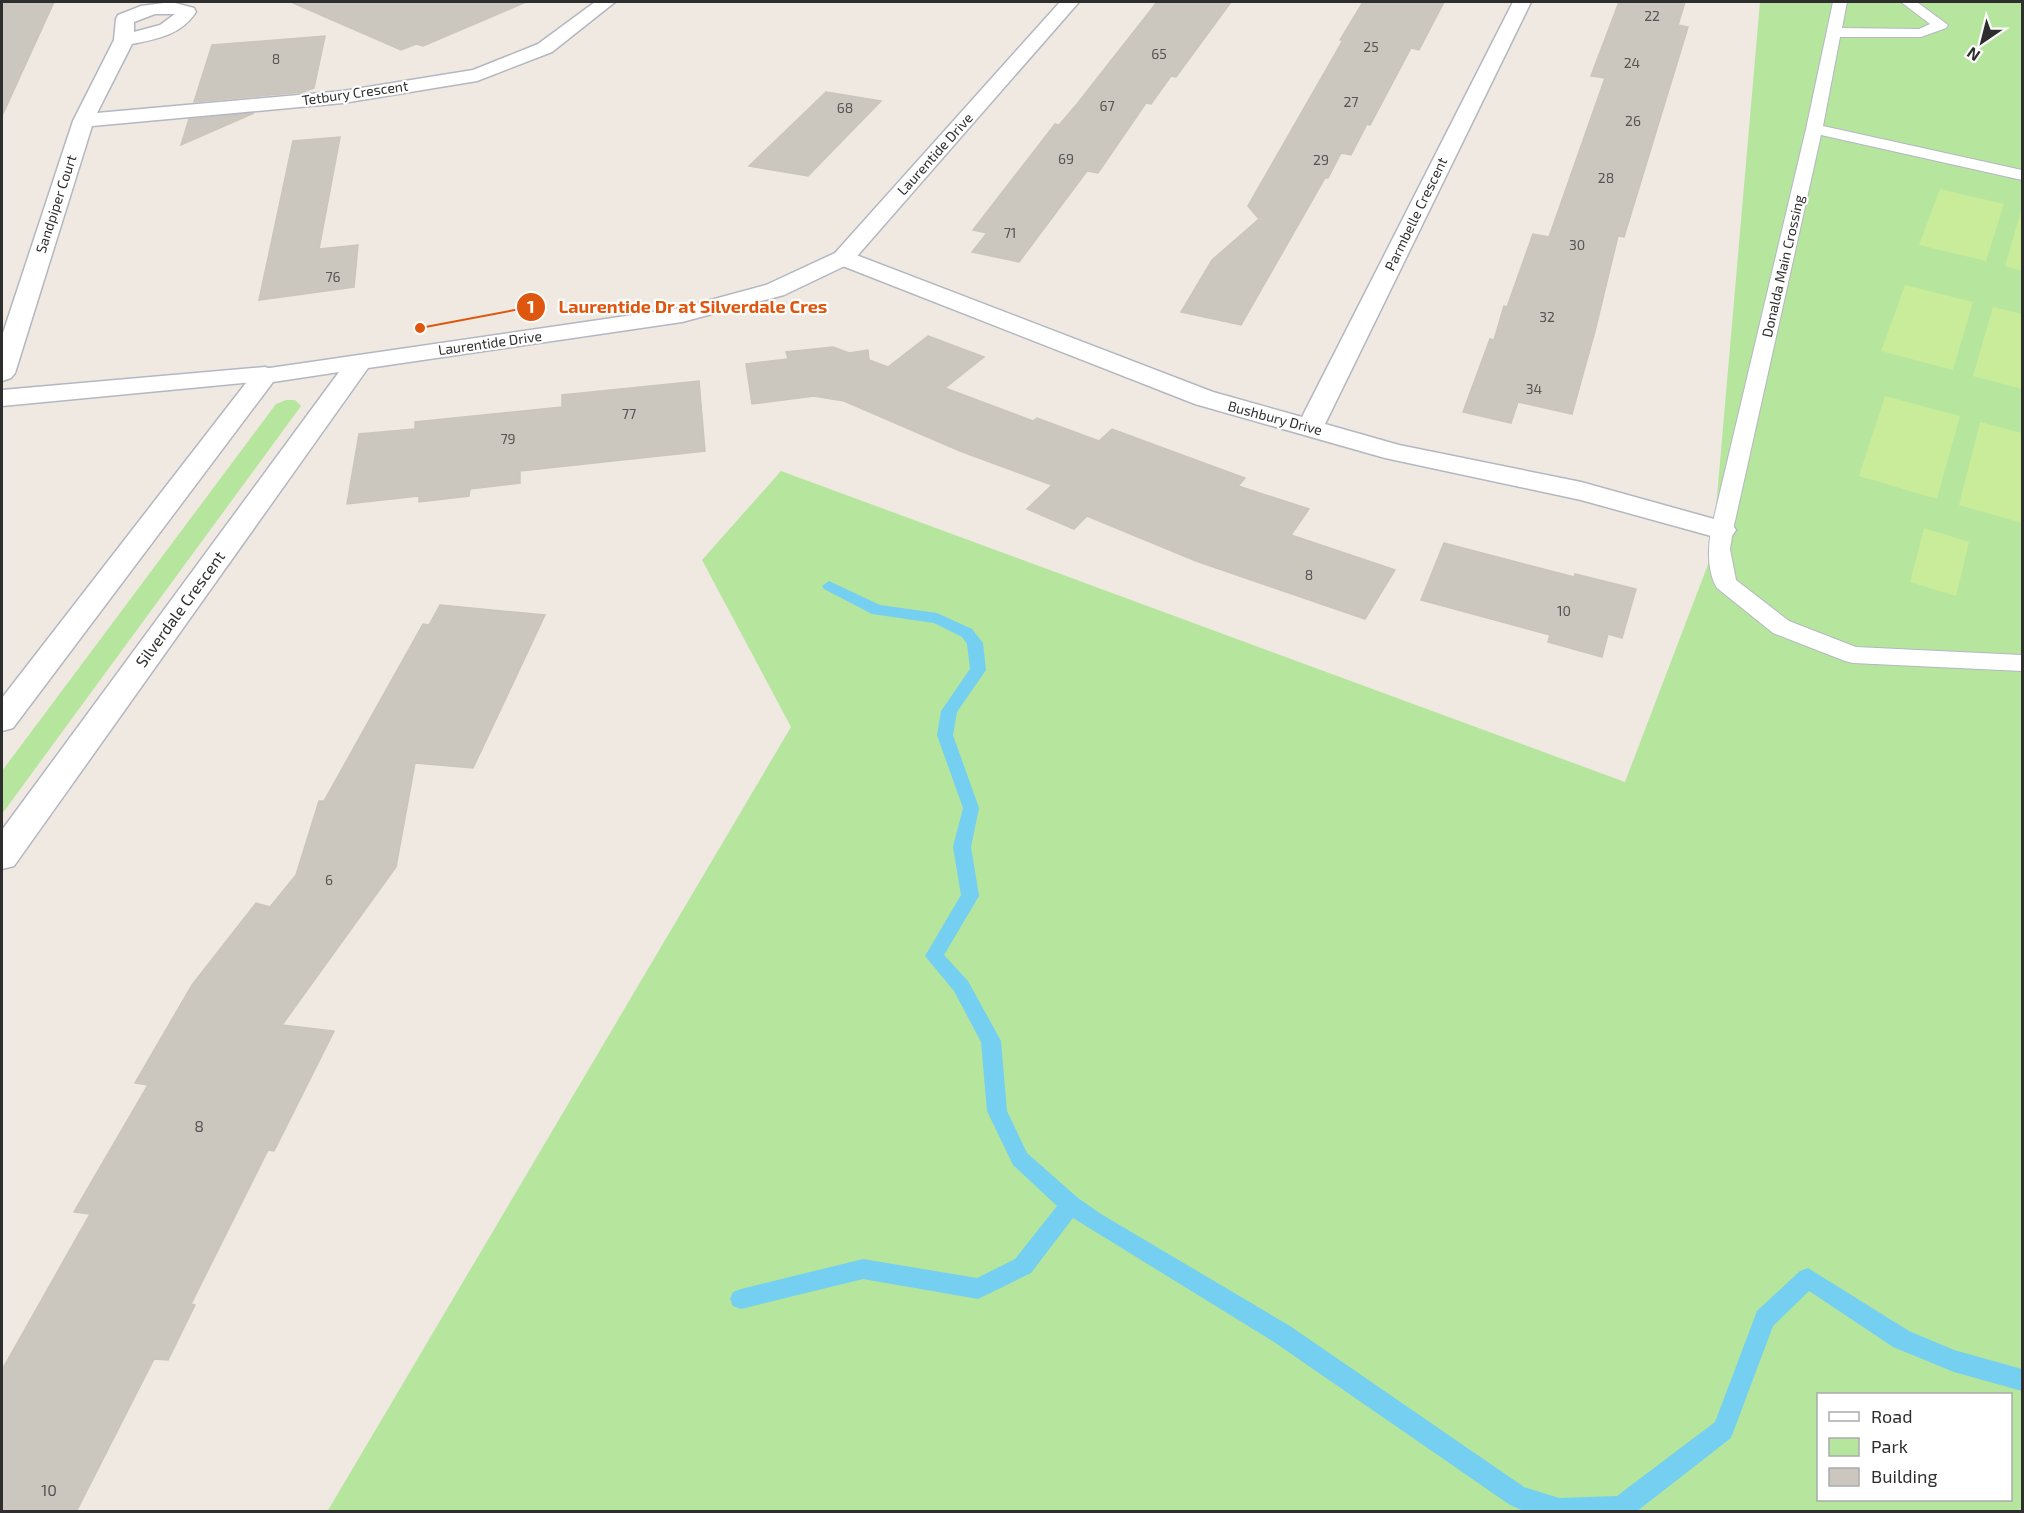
<svg xmlns="http://www.w3.org/2000/svg" width="2024" height="1513" font-family="'Exo 2',sans-serif">
<style>
.green{fill:#b6e59e;fill-rule:evenodd}
.pitch{fill:#c9ec9a}
.lines{fill:none;stroke-linecap:round;stroke-linejoin:round}
.stream{fill:#75cff0;fill-rule:evenodd}
.building{fill:#cbc7bf;stroke:#cbc5ba;stroke-width:1.5}
.service-casing{stroke:#b4b7c1;stroke-width:2}
.minor-casing{stroke:#b4b7c1;stroke-width:3}
.tertiary-casing{stroke:#b4b7c1;stroke-width:3}
.service{fill:#fff;fill-rule:evenodd}
.minor{fill:#fff;fill-rule:evenodd}
.tertiary{fill:#fff;fill-rule:evenodd}
.labels{text-anchor:middle;stroke-width:4.5;stroke-linejoin:round;paint-order:stroke}
.number-label{font-size:14px;fill:#555452}
.far-street-label{font-size:14px;fill:#2e2e2e;stroke:#fff}
.street-label{font-size:16px;fill:#2e2e2e;stroke:#fff}
.near-number-label{font-size:16px;fill:#555452}
.leader{fill:none;stroke:#df570e;stroke-width:2}
.callout-dot{fill:#df570e;stroke:#fff;stroke-width:2}
.mark-label{font-size:18px;text-anchor:middle;font-weight:bold;fill:#fff}
.callout-label{font-size:18px;text-anchor:middle;font-weight:bold;fill:#df570e;stroke:#fff;stroke-width:4.5;stroke-linejoin:round;paint-order:stroke}
</style>
<rect width="100%" height="100%" fill="#efe9e1"/>
<g class="green">
<path d="M1760,2H2022V1511L327,1512L791,727L702,560L781,471L1625,782L1712,554ZM1818,1394H2010V1500H1818Z"/>
<polygon points="286,400 295,400 301,406 2,814 2,771 276,404"/>
</g>
<g class="pitch">
<polygon points="1940,189 2004,204 1986,261 1919,245"/>
<polygon points="2022,208 2022,271 2005,266"/>
<polygon points="1905,285 1973,302 1953,370 1881,351"/>
<polygon points="1993,307 2022,314 2022,389 1973,376"/>
<polygon points="1885,396 1960,416 1937,499 1859,476"/>
<polygon points="1980,422 2022,433 2022,523 1959,505"/>
<polygon points="1924,528 1969,542 1956,596 1910,582"/>
</g>
<g class="lines">
<polygon class="stream" points="829,581 880,605 937,613 972,629 983,643 986,670 957,712 953,735 979,808 971,847 979,896 944,955 968,981 1001,1041 1007,1111 1027,1153 1078,1198 1101,1214 1290,1326 1524,1487 1559,1498 1617,1496 1715,1422 1757,1311 1800,1271 1808,1268 1909,1331 1954,1350 2022,1369 2022,1391 1954,1372 1893,1347 1809,1291 1773,1326 1731,1438 1636,1512 1526,1512 1510,1505 1274,1342 1073,1218 1031,1273 978,1299 863,1279 741,1309 733,1306 730,1299 733,1292 741,1289 863,1259 977,1278 1015,1259 1057,1206 1013,1165 987,1111 981,1042 954,991 925,956 961,895 953,847 963,808 937,735 941,711 970,669 967,644 962,637 934,623 872,614 824,589 822,586"/>
</g>
<g class="building">
<polygon points="2,2 54,2 2,116"/>
<polygon points="291,2 526,2 423,46 416,44 401,50"/>
<polygon points="1157,2 1231,2 1176,77 1171,76 1151,104 1146,103 1098,173 1087,171 1019,262 972,252 987,233 973,230 1055,124 1059,125 1077,104"/>
<polygon points="1363,2 1444,2 1419,50 1411,48 1370,125 1367,124 1351,155 1341,153 1328,178 1325,178 1241,325 1181,312 1212,260 1259,219 1248,206 1343,40 1340,40"/>
<polygon points="1619,2 1685,2 1678,25 1688,27 1624,237 1618,236 1595,331 1572,414 1518,402 1511,423 1463,412 1490,339 1494,340 1504,306 1507,307 1533,234 1549,237 1605,78 1591,76"/>
<polygon points="325,36 314,88 303,92 194,102 212,45"/>
<polygon points="826,92 881,101 808,176 749,166"/>
<polygon points="254,113 181,145 189,119"/>
<polygon points="340,137 319,249 358,245 354,287 259,300 293,141"/>
<polygon points="928,336 984,357 945,388 1033,421 1037,418 1099,441 1112,429 1245,478 1238,486 1309,509 1291,535 1395,570 1365,619 1196,561 1087,516 1074,529 1027,509 1052,485 960,451 844,401 814,396 752,404 746,364 788,359 786,352 833,347 849,353 868,350 869,360 888,367"/>
<polygon points="699,381 705,451 520,471 520,483 470,489 469,496 419,502 419,496 347,504 359,434 415,429 415,422 562,407 562,395"/>
<polygon points="1444,543 1574,577 1575,574 1636,589 1622,638 1608,634 1602,657 1548,642 1550,635 1421,600"/>
<polygon points="440,605 545,615 473,768 415,763 396,867 282,1025 334,1031 274,1151 268,1150 191,1304 195,1305 168,1360 154,1359 76,1512 2,1512 2,1370 90,1214 74,1212 148,1085 135,1083 192,985 256,903 270,907 296,875 319,801 324,801 423,624 429,625"/>
</g>
<g class="lines">
<g class="service-casing">
<path id="service" d="M1833,2H1847L1842,28L1919,29L1930,24L1901,2H1917L1948,25L1946,28L1921,37H1840L1823,126L2022,170V180L1821,135L1733,530L1730,549L1736,580L1789,621L1856,647L2022,655V671L1853,663L1845,661L1773,633L1717,588C1707,572 1708,548 1711,530L1806,129Z"/>
</g>
<g class="minor-casing">
<g id="minor">
<path d="M171,2L194,8L196,12C181,35 157,39 132,44L97,113L343,91L473,70L538,44L595,2H615L552,52L477,81L343,103L92,126L15,373L11,378L2,381V336L73,121L114,40L116,19L118,15L141,6ZM155,14H175L160,25L134,32V22Z"/>
<polygon points="1513,2 1531,2 1325,424 1399,445 1581,482 1732,524 1736,530 1732,536 1722,539 1581,500 1385,458 1195,404 835,263 831,258 835,253 843,251 851,253 1213,392 1302,417"/>
<polygon points="265,367 274,370 278,375 274,380 2,406 2,390"/>
</g>
</g>
<g class="tertiary-casing">
<polygon id="tertiary" points="1060,2 1079,2 851,263 784,295 682,322 368,368 14,866 2,869 2,830 339,372 273,382 13,728 2,731 2,698 256,370 681,308 766,285 835,253"/>
</g>
<use href="#service" class="service"/>
<use href="#minor" class="minor"/>
<use href="#tertiary" class="tertiary"/>
</g>
<g class="labels">
<g class="number-label">
<text x="1652" y="21">22</text>
<text x="1371" y="52">25</text>
<text x="1159" y="59">65</text>
<text x="276" y="64">8</text>
<text x="1632" y="68">24</text>
<text x="1351" y="107">27</text>
<text x="1107" y="111">67</text>
<text x="845" y="113">68</text>
<text x="1633" y="126">26</text>
<text x="1066" y="164">69</text>
<text x="1321" y="165">29</text>
<text x="1606" y="183">28</text>
<text x="1010" y="238">71</text>
<text x="1577" y="250">30</text>
<text x="333" y="282">76</text>
<text x="1547" y="322">32</text>
<text x="1534" y="394">34</text>
<text x="629" y="419">77</text>
<text x="508" y="444">79</text>
<text x="1309" y="580">8</text>
<text x="1564" y="616">10</text>
<text x="329" y="885">6</text>
</g>
<g class="far-street-label">
<text transform="translate(355 93) rotate(-8)" y="5">Tetbury Crescent</text>
<text transform="translate(935 154) rotate(-48)" y="5">Laurentide Drive</text>
<text transform="translate(56 204) rotate(-72)" y="5">Sandpiper Court</text>
<text transform="translate(1416 214) rotate(-64)" y="5">Parmbelle Crescent</text>
<text transform="translate(1783 266) rotate(-77)" y="5">Donalda Main Crossing</text>
<text transform="translate(490 343) rotate(-8)" y="5">Laurentide Drive</text>
<text transform="translate(1275 418) rotate(15)" y="5">Bushbury Drive</text>
</g>
<g class="street-label">
<text transform="translate(180 609) rotate(-54)" y="6">Silverdale Crescent</text>
</g>
<g class="near-number-label">
<text x="199" y="1132">8</text>
<text x="49" y="1496">10</text>
</g>
</g>
<path class="leader" d="M420 328L531 307"/>
<g class="callout-dot">
<circle cx="420" cy="328" r="6"/>
<circle cx="531" cy="307" r="15"/>
</g>
<g class="mark-label">
<text x="531" y="313">1</text>
</g>
<g class="callout-label">
<text x="693" y="313">Laurentide Dr at Silverdale Cres</text>
</g>
<rect width="2024" height="1513" fill="none" stroke="#2e2e2e" stroke-width="6"/>
<rect x="1817" y="1393" width="195" height="108" fill="#ffffff" stroke="#ababab" stroke-width="1.5"/>
<rect x="1829" y="1412" width="30" height="9" fill="#ffffff" stroke="#ababab" stroke-width="1.5"/>
<text x="1871" y="1423" font-size="18" fill="#2e2e2e">Road</text>
<rect x="1829" y="1438" width="30" height="18" fill="#b6e59e" stroke="#ababab" stroke-width="1.5"/>
<text x="1871" y="1453" font-size="18" fill="#2e2e2e">Park</text>
<rect x="1829" y="1468" width="30" height="18" fill="#cbc7bf" stroke="#ababab" stroke-width="1.5"/>
<text x="1871" y="1483" font-size="18" fill="#2e2e2e">Building</text>
<g transform="translate(1982 42) rotate(215)" stroke="#ffffff" stroke-width="4.5" paint-order="stroke">
<path d="M0-4.5L10 22L0 15L-10 22Z" fill="#2e2e2e"/>
<text y="-9" font-size="16" font-weight="bold" text-anchor="middle" fill="#2e2e2e">N</text>
</g>
</svg>
